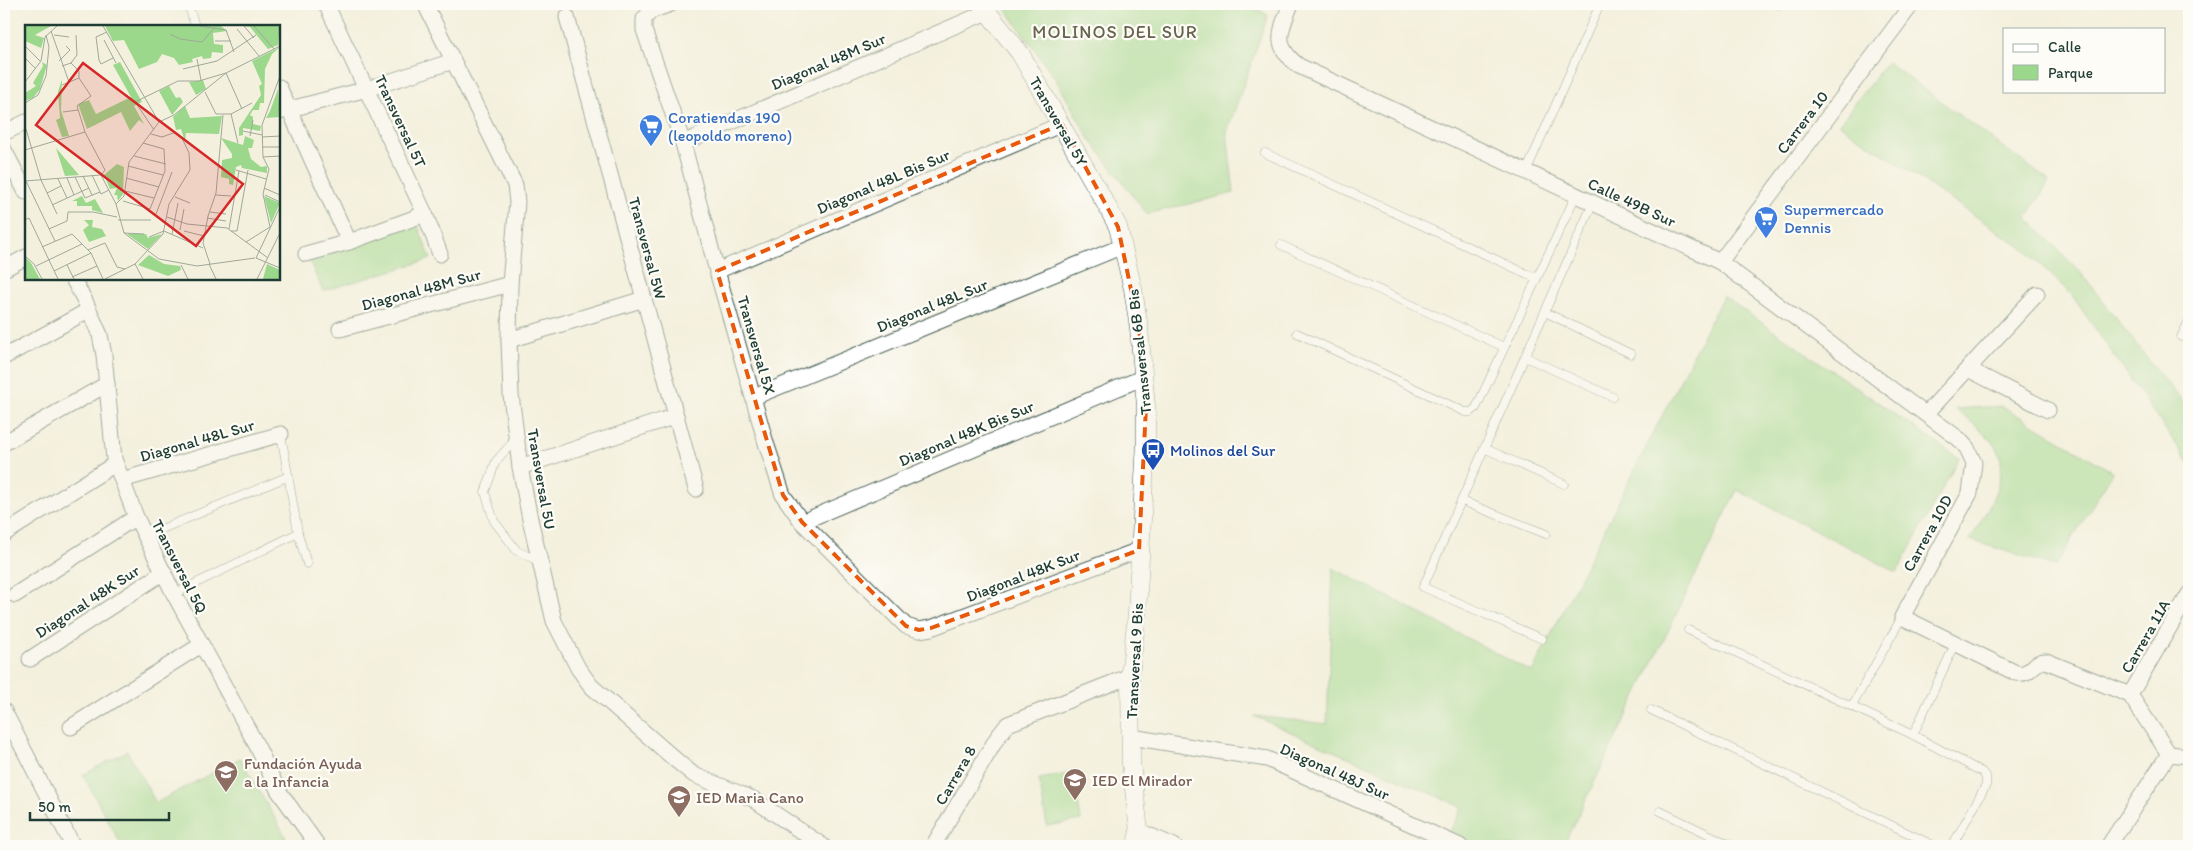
<svg xmlns="http://www.w3.org/2000/svg" width="2193" height="850" font-family="Itim,sans-serif">
<style>
.green{fill:#9cd88c;stroke:#5e8a60}
.lines{fill:none;stroke-linecap:round;stroke-linejoin:round}
.service-casing{stroke:#3f584e;stroke-width:9}
.minor-casing{stroke:#3f584e;stroke-width:17}
.tertiary-casing{stroke:#3f584e;stroke-width:19}
.service{stroke:#fff;stroke-width:8}
.minor{stroke:#fff;stroke-width:15}
.tertiary{stroke:#fff;stroke-width:18}
.marked{fill:none;stroke:#e8590c;stroke-width:4;stroke-dasharray:10 6;stroke-linejoin:round}
.labels{text-anchor:middle;stroke-width:4.5;stroke-linejoin:round;paint-order:stroke}
.street-label{font-size:16px;fill:#1f3d34;stroke:#fdfcf7}
.shop-label{font-size:16px;fill:#366cbe;stroke:#fdfcf7;text-anchor:start}
.transit-label{font-size:16px;fill:#164399;stroke:#fdfcf7;text-anchor:start}
.education-label{font-size:16px;fill:#785e54;stroke:#fdfcf7;text-anchor:start}
.neighbourhood-label{font-size:18px;letter-spacing:1px;fill:#67644e;stroke:#fdfcf7}
.inset-road{fill:none;stroke:#9fa89a;stroke-width:1}
.view{fill:#d62828;fill-opacity:0.15;stroke:#d62828;stroke-width:2.5}
.inset-edge{fill:none;stroke:#1f3d34;stroke-width:2.5}
</style>
<rect width="100%" height="100%" fill="#fdfcf7"/>
<filter id="ink" filterUnits="userSpaceOnUse"><feTurbulence type="fractalNoise" baseFrequency=".02" numOctaves="2"/><feDisplacementMap in="SourceGraphic" scale="10" xChannelSelector="R" yChannelSelector="G"/><feConvolveMatrix kernelMatrix="1 2 1 2 8 2 1 2 1" color-interpolation-filters="sRGB"/></filter>
<filter id="wash" filterUnits="userSpaceOnUse"><feTurbulence type="fractalNoise" baseFrequency=".0096" numOctaves="4" result="noise"/><feDisplacementMap in="SourceGraphic" scale="20" xChannelSelector="R" yChannelSelector="G"/><feGaussianBlur stdDeviation="1.12" result="paint"/><feColorMatrix in="noise" values="0 0 0 0 0 0 0 0 0 0 0 0 0 0 0 0 0 1.4 0 .05"/><feComposite in="paint" operator="in"/></filter>
<g filter="url(#wash)">
<rect width="100%" height="100%" fill="#f4f0de"/>
<g class="green">
<polygon points="1002,4 1246,4 1268,15 1227,132 1234,193 1147,214 1089,138 1055,78"/>
<polygon points="1887,62 2049,181 2027,218 2081,273 2149,361 2189,409 2189,463 2071,294 2024,249 1839,124"/>
<polygon points="417,224 431,259 323,291 309,260"/>
<polygon points="1723,296 1959,458 1897,572 1737,490 1563,846 1443,846 1462,807 1254,716 1327,724 1333,568 1532,672"/>
<path d="M2002,406L2113,472L2055,566L1970,540C1985,513 2018,468 1991,440C1980,428 1967,419 1955,409Z"/>
<polygon points="127,751 156,803 240,758 291,846 122,846 83,775"/>
<polygon points="1073,773 1081,820 1047,826 1039,779"/>
</g>
</g>
<g filter="url(#ink)">
<g class="lines">
<g class="service-casing">
<g id="service">
<polyline points="188,4 195,26"/>
<polyline points="1776,4 1780,5"/>
<polyline points="1265,153 1536,278"/>
<polyline points="1526,172 1600,4"/>
<polyline points="1281,245 1504,347"/>
<polyline points="1545,312 1631,354"/>
<polyline points="1297,333 1465,412 1471,412 1476,408 1576,195"/>
<polyline points="2181,337 2189,321"/>
<polyline points="1525,357 1613,397"/>
<polyline points="281,434 298,533 307,564"/>
<polyline points="515,440 496,461 485,492 494,521 517,551 539,561"/>
<polyline points="1484,448 1564,484"/>
<polyline points="1462,501 1546,534"/>
<polyline points="145,536 289,476"/>
<polyline points="174,594 298,533"/>
<polyline points="1688,630 1913,735 1982,772 1986,777 1986,785 1952,846"/>
<polyline points="1542,639 1423,587 1593,203"/>
<polyline points="1852,706 1902,617"/>
<polyline points="1651,710 1935,846"/>
<polyline points="1913,735 1956,642"/>
<polyline points="1660,811 1733,846"/>
</g>
</g>
<g class="minor-casing">
<g id="minor">
<polyline points="326,4 425,214 440,254"/>
<polyline points="425,4 515,185 517,202 510,284 509,340 511,395 520,467 530,519 554,621 578,668 591,686 678,762 694,775 753,799 823,846"/>
<polyline points="671,4 651,11 644,19 644,30 683,143 717,271 766,443 783,495 802,522 906,626 919,630 931,628 1139,550"/>
<path d="M1291,4C1280,31 1272,46 1299,66L1720,262L1959,439L1967,448L1974,463L1970,493L1902,617L2016,673C2033,676 2032,660 2046,661L2130,695L2169,754L2189,756"/>
<polyline points="567,17 696,489"/>
<polyline points="279,87 349,242"/>
<polyline points="279,112 367,89 453,61"/>
<polyline points="4,133 26,122"/>
<polyline points="683,143 987,12"/>
<polyline points="4,150 26,192"/>
<polyline points="306,254 349,242 425,214"/>
<polyline points="1720,262 1912,4"/>
<polyline points="4,269 26,257"/>
<polyline points="717,271 1062,124"/>
<polyline points="73,279 85,301 100,335 104,355 114,459 136,517 174,594 257,746 278,790 318,846"/>
<polyline points="340,329 510,284"/>
<polyline points="509,340 644,299"/>
<polyline points="4,357 89,310"/>
<polyline points="1968,369 2048,410"/>
<polyline points="754,397 1123,246"/>
<polyline points="1926,414 2037,294"/>
<polyline points="4,443 107,384"/>
<polyline points="520,467 676,416"/>
<polyline points="122,480 281,434"/>
<polyline points="802,522 1144,377"/>
<polyline points="4,534 115,464"/>
<polyline points="15,595 136,517"/>
<polyline points="30,659 164,572"/>
<polyline points="2130,695 2189,594"/>
<polyline points="4,711 73,846"/>
<polyline points="71,727 201,645"/>
<polyline points="1131,737 1267,759 1460,846"/>
<polyline points="1139,831 1174,846"/>
<polyline points="2109,845 2169,754"/>
<polyline points="933,846 997,738 1008,724 1130,676"/>
</g>
</g>
<g class="tertiary-casing">
<polyline id="tertiary" points="981,4 1020,53 1107,206 1118,227 1133,289 1139,328 1146,406 1146,441 1137,614 1130,676 1131,763 1139,831 1136,846"/>
</g>
<use href="#service" class="service"/>
<use href="#minor" class="minor"/>
<use href="#tertiary" class="tertiary"/>
</g>
</g>
<path d="M0 0H2193V850H0ZM1062,124L1118,227L1139,328L1146,406L1139,550L931,628L919,630L906,626L802,522L783,495L717,271Z" fill="#f4f0de" fill-opacity=".55" fill-rule="evenodd"/>
<path class="marked" d="M1062,124L1118,227L1139,328L1146,406L1139,550L931,628L919,630L906,626L802,522L783,495L717,271Z"/>
<defs>
<g id="supermarket-pin" transform="scale(1.25)"><path d="M0 17L-7.5 6A9.5 9.5 0 1 1 7.5 6Z" fill="#3f7fe0" stroke="#fdfcf7"/><path d="M-6-5.5h2.5l.6 2H6L4.5 2H-2.5L-4.4-4H-6ZM-1.5 3.2a1.3 1.3 0 1 0 .1 0ZM3 3.2a1.3 1.3 0 1 0 .1 0Z" fill="#fff"/></g>
<g id="bus-pin" transform="scale(1.25)"><path d="M0 17L-7.5 6A9.5 9.5 0 1 1 7.5 6Z" fill="#1a4fb4" stroke="#fdfcf7"/><path d="M-5-6H5V4H4V6H2V4H-2V6H-4V4H-5ZM-3.5-4V0h7V-4ZM-3.5 1.2v1.5H-2V1.2ZM2 1.2v1.5H3.5V1.2Z" fill="#fff"/></g>
<g id="school-pin" transform="scale(1.25)"><path d="M0 17L-7.5 6A9.5 9.5 0 1 1 7.5 6Z" fill="#8d6e63" stroke="#fdfcf7"/><path d="M0-5L7-2L0 1L-7-2ZM-4 1L0 2.5L4 1V4Q0 6-4 4Z" fill="#fff"/></g>
</defs>
<g fill-rule="evenodd">
<use href="#supermarket-pin" x="651" y="126"/>
<use href="#supermarket-pin" x="1766" y="218"/>
<use href="#bus-pin" x="1153" y="450"/>
<use href="#school-pin" x="226" y="772"/>
<use href="#school-pin" x="1075" y="780"/>
<use href="#school-pin" x="679" y="797"/>
</g>
<g class="labels">
<g class="street-label">
<text transform="translate(828 61) rotate(-23)" y="6">Diagonal 48M Sur</text>
<text transform="translate(401 121) rotate(65)" y="6">Transversal 5T</text>
<text transform="translate(1059 121) rotate(60)" y="6">Transversal 5Y</text>
<text transform="translate(1802 122) rotate(-53)" y="6">Carrera 10</text>
<text transform="translate(883 181) rotate(-23)" y="6">Diagonal 48L Bis Sur</text>
<text transform="translate(1632 202) rotate(25)" y="6">Calle 49B Sur</text>
<text transform="translate(648 248) rotate(75)" y="6">Transversal 5W</text>
<text transform="translate(421 289) rotate(-15)" y="6">Diagonal 48M Sur</text>
<text transform="translate(932 305) rotate(-22)" y="6">Diagonal 48L Sur</text>
<text transform="translate(757 345) rotate(74)" y="6">Transversal 5X</text>
<text transform="translate(1139 352) rotate(-96)" y="6">Transversal 6B Bis</text>
<text transform="translate(966 433) rotate(-23)" y="6">Diagonal 48K Bis Sur</text>
<text transform="translate(197 440) rotate(-16)" y="6">Diagonal 48L Sur</text>
<text transform="translate(542 479) rotate(80)" y="6">Transversal 5U</text>
<text transform="translate(1927 533) rotate(-61)" y="6">Carrera 10D</text>
<text transform="translate(180 566) rotate(63)" y="6">Transversal 5Q</text>
<text transform="translate(1023 575) rotate(-21)" y="6">Diagonal 48K Sur</text>
<text transform="translate(87 601) rotate(-33)" y="6">Diagonal 48K Sur</text>
<text transform="translate(2145 636) rotate(-60)" y="6">Carrera 11A</text>
<text transform="translate(1134 661) rotate(-87)" y="6">Transversal 9 Bis</text>
<text transform="translate(1335 771) rotate(24)" y="6">Diagonal 48J Sur</text>
<text transform="translate(955 775) rotate(-60)" y="6">Carrera 8</text>
</g>
<g class="shop-label">
<text x="668" y="123">Coratiendas 190<tspan x="668" dy="18">(leopoldo moreno)</tspan></text>
<text x="1784" y="215">Supermercado<tspan x="1784" dy="18">Dennis</tspan></text>
</g>
<g class="transit-label">
<text x="1170" y="456">Molinos del Sur</text>
</g>
<g class="education-label">
<text x="244" y="769">Fundación Ayuda<tspan x="244" dy="18">a la Infancia</tspan></text>
<text x="1092" y="786">IED El Mirador</text>
<text x="696" y="803">IED Maria Cano</text>
</g>
<g class="neighbourhood-label">
<text x="1115" y="38">MOLINOS DEL SUR</text>
</g>
</g>
<g transform="translate(25 25)">
<rect width="255" height="255" fill="#f4f0de"/>
<path d="M0,1H26L10,10L19,13L16,23L0,16ZM80,1H196L202,6L188,8L189,19L198,20V28L187,27L186,33L178,34L177,31L167,34L168,37L154,40L149,33L137,29L132,37L114,44L99,15L88,16ZM219,1H255L253,20L243,24L225,2ZM255,22L247,29L240,44L239,78H235L234,85H228L225,90L228,92V99L236,101L235,106L218,103V110L214,111V103L236,70L234,61L237,59L227,36ZM17,37L22,40L15,64L8,73L0,76V68L11,61L8,58L18,41ZM95,37L117,77L109,81L119,99L114,95L105,106L96,87L62,104L53,79L64,75L71,89L106,72L88,40ZM37,54L36,85L44,111L37,112L31,95L35,93L33,67ZM178,55L181,64L171,70L164,57ZM144,61L151,73L155,72L158,77L147,90L134,66ZM253,64L255,92L241,93L245,86ZM160,81L165,93L197,91L194,109L161,108L160,117L156,104L151,105L148,92ZM220,111L229,115L227,123H223L226,134L236,142L242,141V148L217,143L216,140L211,142L208,160L204,159V154L196,152L197,135L207,133V129L196,113L218,120ZM31,123L54,150L40,151ZM92,139L99,142L98,169L93,176L92,170H89L92,163L85,164L79,150ZM57,171L61,178L70,174L78,188L67,185V181H52V176H47ZM239,171L255,178L246,198ZM59,195H68L67,202L77,204L81,211L64,217L58,205L64,200ZM102,209H121L123,213L137,209L123,224ZM124,230L139,239L155,241L156,245L143,251L113,240ZM0,232L6,238L15,254H0ZM242,239L255,245V254H238Z" fill="#9cd88c"/>
<path class="inset-road" d="M78,1L134,97M174,1L201,5L209,27M219,1L229,13M229,1L249,24M212,4L234,31M26,6L44,57M82,7L71,12L74,35L76,39L88,33M145,9L155,14L177,17L190,2M29,10L44,12M79,15L91,38M190,16H206M0,21L15,36M0,33L11,44M172,34L176,55M34,36L45,25L41,21M46,38L54,46V53L66,71L52,81L60,107L80,145L76,150M37,41L46,38L52,30L51,10M158,44L192,36L231,10M201,48L217,84M0,57L16,36L20,12L32,1M37,60L54,53M180,67L191,89H206L227,78M109,75L129,105M110,77L153,56H174L201,48L255,21M0,78L13,70L21,51L24,22L21,10M38,87L53,85M206,89L213,118M1,104L16,155L32,189M218,106L237,110M126,109L137,112L151,107M225,111L228,95M237,112L255,111M237,122H255M0,125L60,107M109,131L141,139M238,132L255,131M103,141L138,150M211,145L241,154M67,150L76,169L84,165M76,150L91,179L99,208L134,234L172,241L230,233M58,151L67,170M50,152L60,173L75,167M42,153L49,170M101,153L134,162M33,154L42,173M0,156L76,150M1,156L30,216M239,163L255,170M100,166L129,173M22,168L36,161M191,170L206,171M240,170L255,177M150,172L165,178M98,176L125,184L140,146L139,124L118,118M91,179L99,171L104,137L134,97L149,90L201,48M27,180L64,163M255,182L231,233L255,243M185,187L201,189M131,189L147,147M142,192L162,199L202,203L243,233M182,193L201,196M0,195L4,193L33,254M93,195H126M24,204L42,196L43,187H68L92,192M204,204L214,146M155,205L159,184M159,206L179,211M206,206H212L223,145M99,208L119,209M147,209L153,178M124,212L139,206L178,223M221,217L245,202L238,169L244,144L238,132L237,100L255,51M17,222L47,209L66,228L78,254M63,225L80,218L92,242L100,244M0,231L9,239L17,254M110,239L118,254M184,239L191,254M185,239L178,218L183,191L191,168L198,90M42,240L49,254M156,240L163,254M11,241L57,219M29,246L66,228M47,252L72,241M80,254L110,239L138,209L144,179L165,145L164,128L157,113M232,254L255,208"/>
<path class="view" d="M58,38L218,159L171,221L11,100Z"/>
<rect width="255" height="255" class="inset-edge"/>
</g>
<rect width="2193" height="850" fill="none" stroke="#fdfcf7" stroke-width="20"/>
<rect x="2003" y="28" width="162" height="65" fill="#fdfcf7" stroke="#a4b0a9"/>
<rect x="2013" y="44" width="25" height="8" fill="#ffffff" stroke="#a4b0a9"/>
<text x="2048" y="52" font-size="15" fill="#1f3d34">Calle</text>
<rect x="2013" y="65" width="25" height="15" fill="#9cd88c" stroke="#a4b0a9"/>
<text x="2048" y="78" font-size="15" fill="#1f3d34">Parque</text>
<path d="M30 812v8h139v-8" fill="none" stroke="#1f3d34" stroke-width="2.5"/>
<text x="38" y="812" font-size="15" fill="#1f3d34" stroke="#fdfcf7" stroke-width="4" paint-order="stroke">50 m</text>
</svg>
